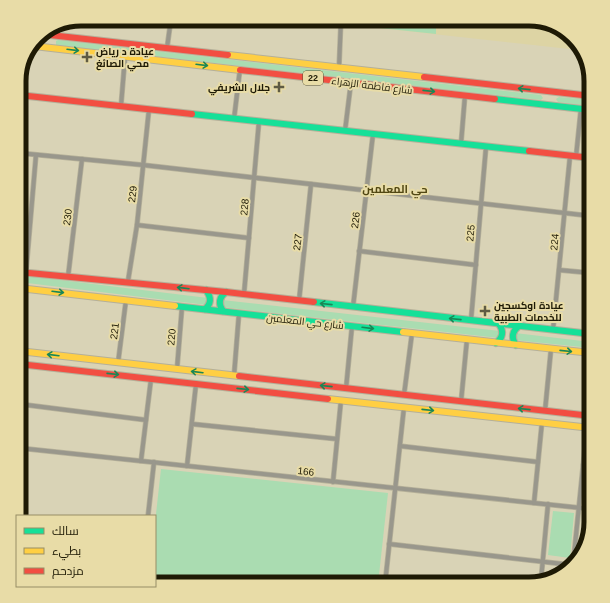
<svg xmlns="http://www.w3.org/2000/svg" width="610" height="603" font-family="Arial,Cairo,sans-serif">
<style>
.built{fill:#ddd4a4}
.green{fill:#aadcb1}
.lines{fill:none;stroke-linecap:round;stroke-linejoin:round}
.street-casing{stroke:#b5b099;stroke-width:5.5}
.fast-casing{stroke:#b5b099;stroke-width:8}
.slow-casing{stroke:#b5b099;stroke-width:8}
.jam-casing{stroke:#b5b099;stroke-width:8}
.street{stroke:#99978c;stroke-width:4}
.fast{stroke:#16e098;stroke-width:6}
.slow{stroke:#ffcf43;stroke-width:6}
.jam{stroke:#f24e42;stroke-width:6}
.oneway{stroke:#1a8756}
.poi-dot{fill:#5f5b43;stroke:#e8dca7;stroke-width:1.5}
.labels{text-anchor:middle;stroke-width:4;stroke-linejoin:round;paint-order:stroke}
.shield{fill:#e8dca7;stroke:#5b5436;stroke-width:1}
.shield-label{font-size:9px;font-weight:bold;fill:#1e1a05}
.poi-label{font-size:10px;font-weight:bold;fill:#1e1a05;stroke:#e8dca7;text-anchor:start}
.street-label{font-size:10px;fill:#1e1a05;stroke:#e8dca7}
.neighbourhood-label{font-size:11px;font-weight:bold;fill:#514713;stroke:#e8dca7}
.rim{fill:none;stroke:#1e1a05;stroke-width:5}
</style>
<rect width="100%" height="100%" fill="#d9d3b6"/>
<polygon class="built" points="353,19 533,19 575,40 579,50 352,25"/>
<g class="green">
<polygon points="353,19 407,19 443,23 443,19 448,19 447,26 436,25 436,34 352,25"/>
<polygon points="58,40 541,95 543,98 541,100 56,45 56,41"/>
<polygon points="559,97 591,100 591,106 558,102 556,99"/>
<polygon points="19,275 208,298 207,305 19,282"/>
<polygon points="222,300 500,331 499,338 221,307"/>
<polygon points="515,333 591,342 591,348 514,340"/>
<polygon points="161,469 388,493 378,584 155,584 155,523"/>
<polygon points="553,511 574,513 570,558 548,555"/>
</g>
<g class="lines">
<g class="street-casing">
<g id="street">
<polyline points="167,48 171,19"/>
<polyline points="339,68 341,19"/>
<polyline points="121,106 125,57"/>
<polyline points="234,119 240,69"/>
<polyline points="345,131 351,82"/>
<polyline points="461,144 465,95"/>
<polyline points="19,153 143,165 591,216"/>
<polyline points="576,157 581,108"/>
<polyline points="137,225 249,238"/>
<polyline points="359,251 476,265"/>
<polyline points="559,270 591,273"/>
<polyline points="26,272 36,155"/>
<polyline points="68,277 82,159"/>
<polyline points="128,281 137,225 149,109"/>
<polyline points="244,294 259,121"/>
<polyline points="299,301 311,184"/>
<polyline points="353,307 373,134"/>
<polyline points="471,320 486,147"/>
<polyline points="553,330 570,156"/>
<polyline points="118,363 126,300"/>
<polyline points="177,369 182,307"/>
<polyline points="234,376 239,313"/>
<polyline points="346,389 352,326"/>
<polyline points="404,395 412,333"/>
<polyline points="461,402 467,339"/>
<polyline points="19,404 146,420"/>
<polyline points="545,411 551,349"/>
<polyline points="192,424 337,439"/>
<polyline points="400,446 538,462"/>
<polyline points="19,448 591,509"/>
<polyline points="141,461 151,379"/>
<polyline points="583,465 591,466"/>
<polyline points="187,466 196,384"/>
<polyline points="333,482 341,400"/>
<polyline points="534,503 542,422"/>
<polyline points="148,516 154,462"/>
<polyline points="389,544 572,565"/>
<polyline points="573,565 587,427"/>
<polyline points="541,580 548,504"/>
<polyline points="385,584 404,407"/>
</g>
</g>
<g class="fast-casing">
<g id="fast">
<polyline points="495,99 591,110"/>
<polyline points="192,114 529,151"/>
<polyline points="314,302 591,334"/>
<polyline points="175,306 403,332"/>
<path d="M205,309C212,303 211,297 206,290"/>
<path d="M223,311C218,304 219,297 226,292"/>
<path d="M496,343C503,338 504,331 499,324"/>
<path d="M516,345C511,338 512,331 519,326"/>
</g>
</g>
<g class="slow-casing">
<g id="slow">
<polyline points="34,46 240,70"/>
<polyline points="228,55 424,77"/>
<polyline points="19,288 175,306"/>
<polyline points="403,332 591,353"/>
<polyline points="19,351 239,376"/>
<polyline points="328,399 591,428"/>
</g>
</g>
<g class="jam-casing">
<g id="jam">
<polyline points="41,34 228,55"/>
<polyline points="240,70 495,99"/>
<polyline points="424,77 591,96"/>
<polyline points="19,95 192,114"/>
<polyline points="529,151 591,158"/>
<polyline points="19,272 226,292 314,302"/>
<polyline points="19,364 328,399"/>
<polyline points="239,376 591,416"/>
</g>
</g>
<use href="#street" class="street"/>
<use href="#fast" class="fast"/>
<use href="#slow" class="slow"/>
<use href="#jam" class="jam"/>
</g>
<defs><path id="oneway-shaft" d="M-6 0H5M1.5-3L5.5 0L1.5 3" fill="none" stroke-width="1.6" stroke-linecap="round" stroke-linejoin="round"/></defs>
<g class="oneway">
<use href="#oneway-shaft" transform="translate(73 50) rotate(7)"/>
<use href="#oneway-shaft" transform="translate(202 65) rotate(7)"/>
<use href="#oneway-shaft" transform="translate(524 89) rotate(-174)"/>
<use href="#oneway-shaft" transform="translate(429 91) rotate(6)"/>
<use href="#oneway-shaft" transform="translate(183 288) rotate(-173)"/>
<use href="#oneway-shaft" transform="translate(58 292) rotate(7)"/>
<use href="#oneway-shaft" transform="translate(326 304) rotate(-174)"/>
<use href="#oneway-shaft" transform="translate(455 319) rotate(-174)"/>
<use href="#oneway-shaft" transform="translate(368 328) rotate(7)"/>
<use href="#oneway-shaft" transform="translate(566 351) rotate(6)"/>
<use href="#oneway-shaft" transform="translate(53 355) rotate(-173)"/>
<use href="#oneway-shaft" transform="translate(197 372) rotate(-173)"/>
<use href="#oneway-shaft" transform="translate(113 374) rotate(6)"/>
<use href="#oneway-shaft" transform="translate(326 386) rotate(-174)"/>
<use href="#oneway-shaft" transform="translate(243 389) rotate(6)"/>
<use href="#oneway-shaft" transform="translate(524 409) rotate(-174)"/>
<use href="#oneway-shaft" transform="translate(428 410) rotate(6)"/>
</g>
<g class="poi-dot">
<path d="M85 51h4v4h4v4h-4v4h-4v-4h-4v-4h4z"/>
<path d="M277 81h4v4h4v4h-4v4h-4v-4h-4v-4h4z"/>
<path d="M483 305h4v4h4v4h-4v4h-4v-4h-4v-4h4z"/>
</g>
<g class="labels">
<rect class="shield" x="303" y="71" width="20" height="14" rx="3"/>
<g class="shield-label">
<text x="313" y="81">22</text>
</g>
<g class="poi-label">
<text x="96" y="55">عيادة د رياض<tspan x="96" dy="12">محي الصائغ</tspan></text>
<text x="270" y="91" text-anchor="end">جلال الشريفي</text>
<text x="494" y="309">عيادة اوكسجين<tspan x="494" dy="12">للخدمات الطبية</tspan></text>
</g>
<g class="street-label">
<text transform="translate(372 85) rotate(7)" y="4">شارع فاطمة الزهراء</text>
<text transform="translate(132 194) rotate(-84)" y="4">229</text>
<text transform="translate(244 207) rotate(-85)" y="4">228</text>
<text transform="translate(67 217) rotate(-83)" y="4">230</text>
<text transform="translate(355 220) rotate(-84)" y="4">226</text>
<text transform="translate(470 233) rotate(-85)" y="4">225</text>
<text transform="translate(297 242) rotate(-84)" y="4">227</text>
<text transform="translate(554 242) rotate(-85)" y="4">224</text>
<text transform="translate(305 321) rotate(6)" y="4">شارع حي المعلمين</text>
<text transform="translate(114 331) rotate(-83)" y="4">221</text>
<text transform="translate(171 337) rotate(-85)" y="4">220</text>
<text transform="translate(306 471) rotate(6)" y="4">166</text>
</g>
<g class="neighbourhood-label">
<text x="395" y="193">حي المعلمين</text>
</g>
</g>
<path d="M0 0H610V603H0ZM81 26H529A55 55 0 0 1 584 81V522A55 55 0 0 1 529 577H81A55 55 0 0 1 26 522V81A55 55 0 0 1 81 26Z" fill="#e8dca7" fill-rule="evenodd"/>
<path class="rim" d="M81 26H529A55 55 0 0 1 584 81V522A55 55 0 0 1 529 577H81A55 55 0 0 1 26 522V81A55 55 0 0 1 81 26Z"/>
<rect x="16" y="515" width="140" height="72" fill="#e8dca7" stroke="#978e66"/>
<rect x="24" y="528" width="20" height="6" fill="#16e098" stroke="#978e66"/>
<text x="52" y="535" font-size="12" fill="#1e1a05">سالك</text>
<rect x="24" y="548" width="20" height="6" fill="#ffcf43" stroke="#978e66"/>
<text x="52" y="555" font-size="12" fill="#1e1a05">بطيء</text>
<rect x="24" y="568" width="20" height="6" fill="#f24e42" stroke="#978e66"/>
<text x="52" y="575" font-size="12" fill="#1e1a05">مزدحم</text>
</svg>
